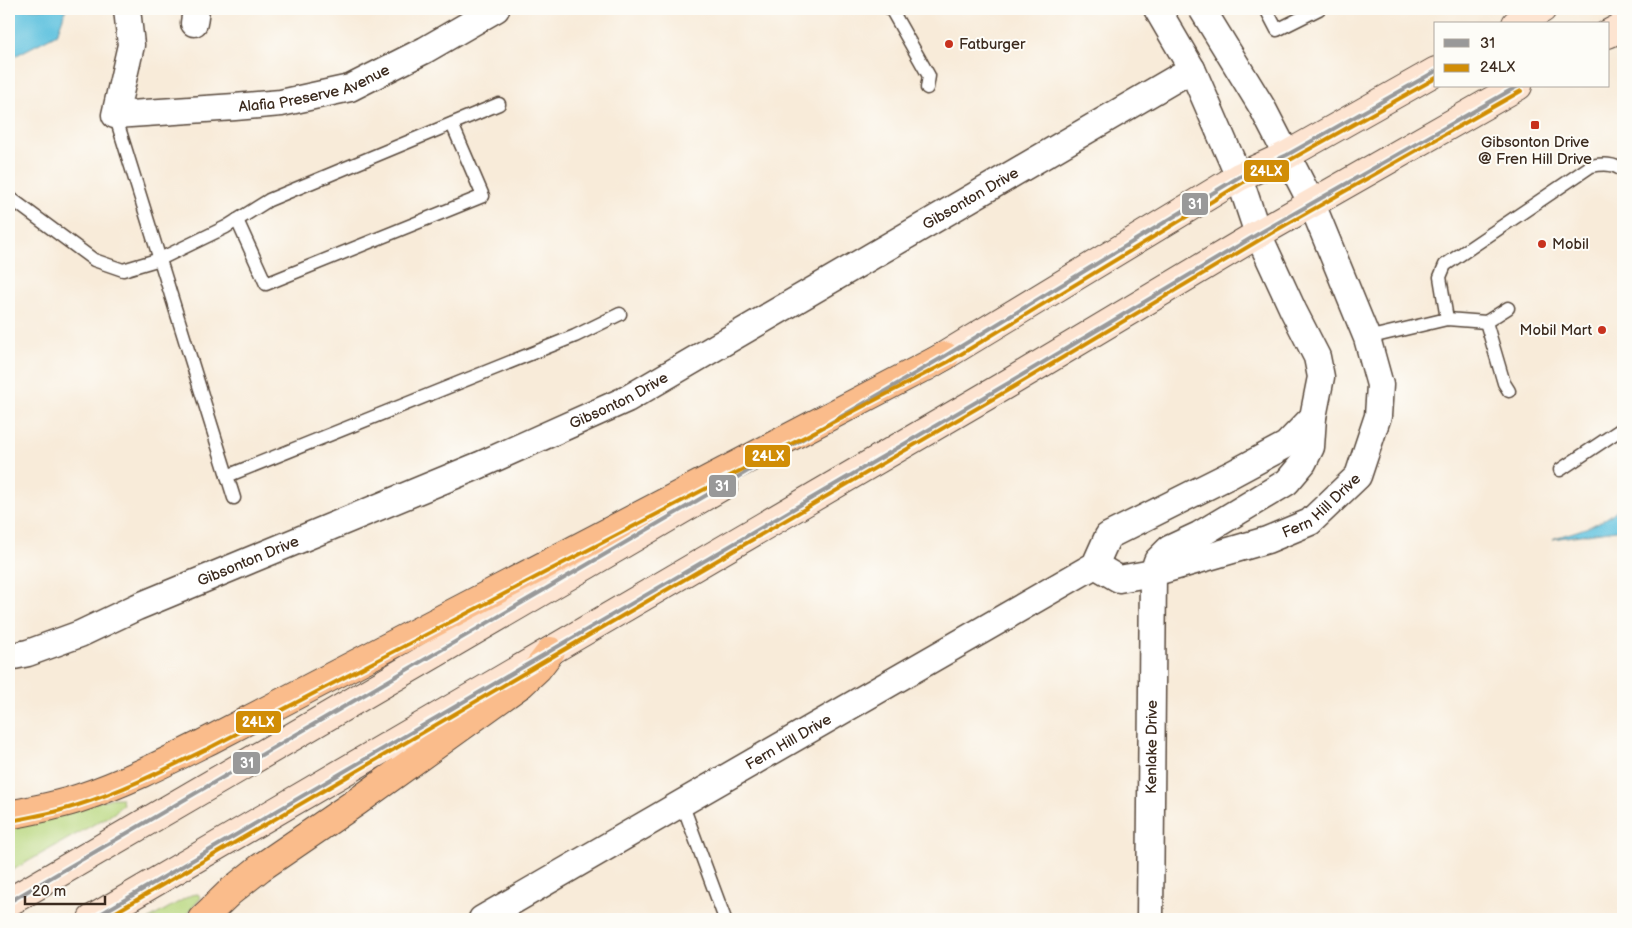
<svg xmlns="http://www.w3.org/2000/svg" width="1632" height="928" font-family="'Balsamiq Sans',sans-serif">
<style>
.green{fill:#b8d77e;stroke:#7a804e}
.water{fill:#60c2df;stroke:#4e767e}
.lines{fill:none;stroke-linecap:round;stroke-linejoin:round}
.lane-casing{stroke:#57473a;stroke-width:15}
.street-casing{stroke:#57473a;stroke-width:29}
.secondary-casing{stroke:#57473a;stroke-width:30}
.highway-casing{stroke:#57473a;stroke-width:30}
.lane{stroke:#fff;stroke-width:12}
.street{stroke:#fff;stroke-width:26}
.secondary{stroke:#fde4d1;stroke-width:28}
.highway{stroke:#fabc8b;stroke-width:28}
.bus-1-casing{stroke:#fdfcf7;stroke-width:8}
.bus-2-casing{stroke:#fdfcf7;stroke-width:8}
.bus-1{stroke:#999;stroke-width:4}
.bus-2{stroke:#d18d06;stroke-width:4}
.poi-dot{fill:#c8321e;stroke:#fdfcf7;stroke-width:2}
.labels{text-anchor:middle;stroke-width:4;stroke-linejoin:round;paint-order:stroke}
.poi-label{font-size:15px;fill:#3b2a1e;stroke:#fdfcf7;text-anchor:start}
.street-label{font-size:15px;fill:#3b2a1e;stroke:#fdfcf7}
.line-badge{stroke:#fdfcf7;stroke-width:2}
.badge-label{font-size:14px;text-anchor:middle;font-weight:bold;fill:#fff}
</style>
<rect width="100%" height="100%" fill="#fdfcf7"/>
<filter id="ink" filterUnits="userSpaceOnUse"><feTurbulence type="fractalNoise" baseFrequency=".02" numOctaves="2"/><feDisplacementMap in="SourceGraphic" scale="10" xChannelSelector="R" yChannelSelector="G"/><feConvolveMatrix kernelMatrix="1 2 1 2 8 2 1 2 1" color-interpolation-filters="sRGB"/></filter>
<filter id="wash" filterUnits="userSpaceOnUse"><feTurbulence type="fractalNoise" baseFrequency=".0096" numOctaves="4" result="noise"/><feDisplacementMap in="SourceGraphic" scale="20" xChannelSelector="R" yChannelSelector="G"/><feGaussianBlur stdDeviation="1.12" result="paint"/><feColorMatrix in="noise" values="0 0 0 0 0 0 0 0 0 0 0 0 0 0 0 0 0 1.4 0 .05"/><feComposite in="paint" operator="in"/></filter>
<g filter="url(#wash)">
<rect width="100%" height="100%" fill="#f8ebd9"/>
<g class="green">
<polygon points="112,798 121,798 123,804 114,813 9,872 9,826"/>
<polygon points="198,894 201,898 182,919 149,919 191,895"/>
</g>
<g class="water">
<polygon points="9,9 66,9 57,34 9,59"/>
<path d="M1623,502V529L1552,539C1577,530 1608,525 1623,502Z"/>
</g>
</g>
<g filter="url(#ink)">
<g class="lines">
<g class="lane-casing">
<g id="lane">
<polyline points="891,9 929,76 927,88"/>
<polyline points="1266,9 1277,30 1319,9"/>
<polyline points="115,115 234,498"/>
<polyline points="9,197 94,260 123,270 160,259 226,227 269,200 499,104"/>
<polyline points="237,220 266,284 483,196 452,124"/>
<path d="M1447,319L1440,277L1445,265L1591,166C1603,164 1614,163 1623,171"/>
<polyline points="1486,322 1504,383 1509,391"/>
<polyline points="1367,338 1447,319 1486,322 1508,308"/>
<polyline points="1560,470 1623,428"/>
<polyline points="227,476 575,336 620,314"/>
<polyline points="682,803 725,919"/>
</g>
</g>
<g class="street-casing">
<g id="street">
<path id="s1" d="M127,9L131,45L115,115L235,107L281,103L350,88L425,50L496,9"/>
<polyline points="194,23 196,9"/>
<path id="s2" d="M1095,565L1119,579L1153,573L1267,540L1310,522L1358,476L1378,416L1380,385L1367,338L1312,204L1262,107L1202,9"/>
<path id="s3" d="M9,657L28,653L80,634L137,607L480,465L627,399L1192,69"/>
<path id="s4" d="M482,919L682,803L1095,565L1108,536L1232,474L1286,445L1313,417L1321,377L1317,357L1293,310L1258,234L1239,177L1192,69L1157,9"/>
<path id="s5" d="M1150,919L1153,573L1157,561L1169,549L1199,535L1287,482L1303,463L1311,447L1313,417"/>
</g>
</g>
<g class="secondary-casing">
<g id="secondary">
<polyline points="1516,24 1542,9"/>
<polyline points="1608,34 1623,26"/>
<polyline points="926,367 1239,177 1287,155 1436,71"/>
<polyline points="9,902 724,485"/>
<polyline points="92,919 1012,381 1258,234 1518,86"/>
</g>
</g>
<g class="highway-casing">
<g id="highway">
<path d="M9,815C33,810 57,806 80,798C125,783 168,761 210,740L945,356"/>
<polyline points="202,919 230,892 260,868 358,801 521,684 538,668 551,651"/>
</g>
</g>
<use href="#lane" class="lane"/>
<use href="#street" class="street"/>
<use href="#secondary" class="secondary"/>
<use href="#highway" class="highway"/>
<g class="bus-1-casing">
<g id="bus-1">
<polyline points="9,902 945,356 1239,177 1287,155 1436,71"/>
<polyline points="92,919 1012,381 1258,234 1518,86"/>
</g>
</g>
<g class="bus-2-casing">
<g id="bus-2">
<path d="M10,821C32,817 54,813 75,806C123,791 168,768 213,746L948,362L1242,183L1290,160L1436,78"/>
<polyline points="104,919 1015,386 1261,239 1521,91"/>
</g>
</g>
<use href="#bus-1" class="bus-1"/>
<use href="#bus-2" class="bus-2"/>
</g>
</g>
<g class="poi-dot">
<circle cx="949" cy="44" r="5"/>
<rect x="1530" y="120" width="10" height="10" rx="2.5"/>
<circle cx="1542" cy="244" r="5"/>
<circle cx="1602" cy="330" r="5"/>
</g>
<g class="labels">
<g class="poi-label">
<text x="959" y="49">Fatburger</text>
<text x="1535" y="147" text-anchor="middle">Gibsonton Drive<tspan x="1535" dy="17">@ Fren Hill Drive</tspan></text>
<text x="1552" y="249">Mobil</text>
<text x="1592" y="335" text-anchor="end">Mobil Mart</text>
</g>
<g class="street-label">
<text dy="5" stroke="none"><textPath href="#s1" startOffset="310">Alafia Preserve Avenue</textPath></text>
<text dy="5" stroke="none"><textPath href="#s3" startOffset="1068">Gibsonton Drive</textPath></text>
<text dy="5" stroke="none"><textPath href="#s3" startOffset="662">Gibsonton Drive</textPath></text>
<text dy="5" stroke="none"><textPath href="#s2" startOffset="246">Fern Hill Drive</textPath></text>
<text dy="5" stroke="none"><textPath href="#s3" startOffset="258">Gibsonton Drive</textPath></text>
<text dy="5" stroke="none"><textPath href="#s4" startOffset="354">Fern Hill Drive</textPath></text>
<text dy="5" stroke="none"><textPath href="#s5" startOffset="172">Kenlake Drive</textPath></text>
</g>
</g>
<g class="line-badge">
<rect x="1243" y="159" width="47" height="24" rx="5" fill="#d18d06"/>
<rect x="1181" y="192" width="28" height="24" rx="5" fill="#999"/>
<rect x="744" y="444" width="47" height="24" rx="5" fill="#d18d06"/>
<rect x="708" y="474" width="29" height="24" rx="5" fill="#999"/>
<rect x="235" y="710" width="47" height="24" rx="5" fill="#d18d06"/>
<rect x="232" y="751" width="29" height="24" rx="5" fill="#999"/>
</g>
<g class="badge-label">
<text x="1266" y="176">24LX</text>
<text x="1195" y="209">31</text>
<text x="768" y="461">24LX</text>
<text x="722" y="491">31</text>
<text x="258" y="727">24LX</text>
<text x="247" y="768">31</text>
</g>
<rect width="1632" height="928" fill="none" stroke="#fdfcf7" stroke-width="30"/>
<rect x="1434" y="22" width="175" height="65" fill="#fdfcf7" stroke="#afa8a0"/>
<rect x="1444" y="39" width="25" height="8" fill="#999999" stroke="#afa8a0"/>
<text x="1480" y="48" font-size="15" fill="#3b2a1e">31</text>
<rect x="1444" y="64" width="25" height="8" fill="#d18d06" stroke="#afa8a0"/>
<text x="1480" y="72" font-size="15" fill="#3b2a1e">24LX</text>
<path d="M25 896v8h80v-8" fill="none" stroke="#3b2a1e" stroke-width="2.5"/>
<text x="32" y="896" font-size="15" fill="#3b2a1e" stroke="#fdfcf7" stroke-width="4" paint-order="stroke">20 m</text>
</svg>
